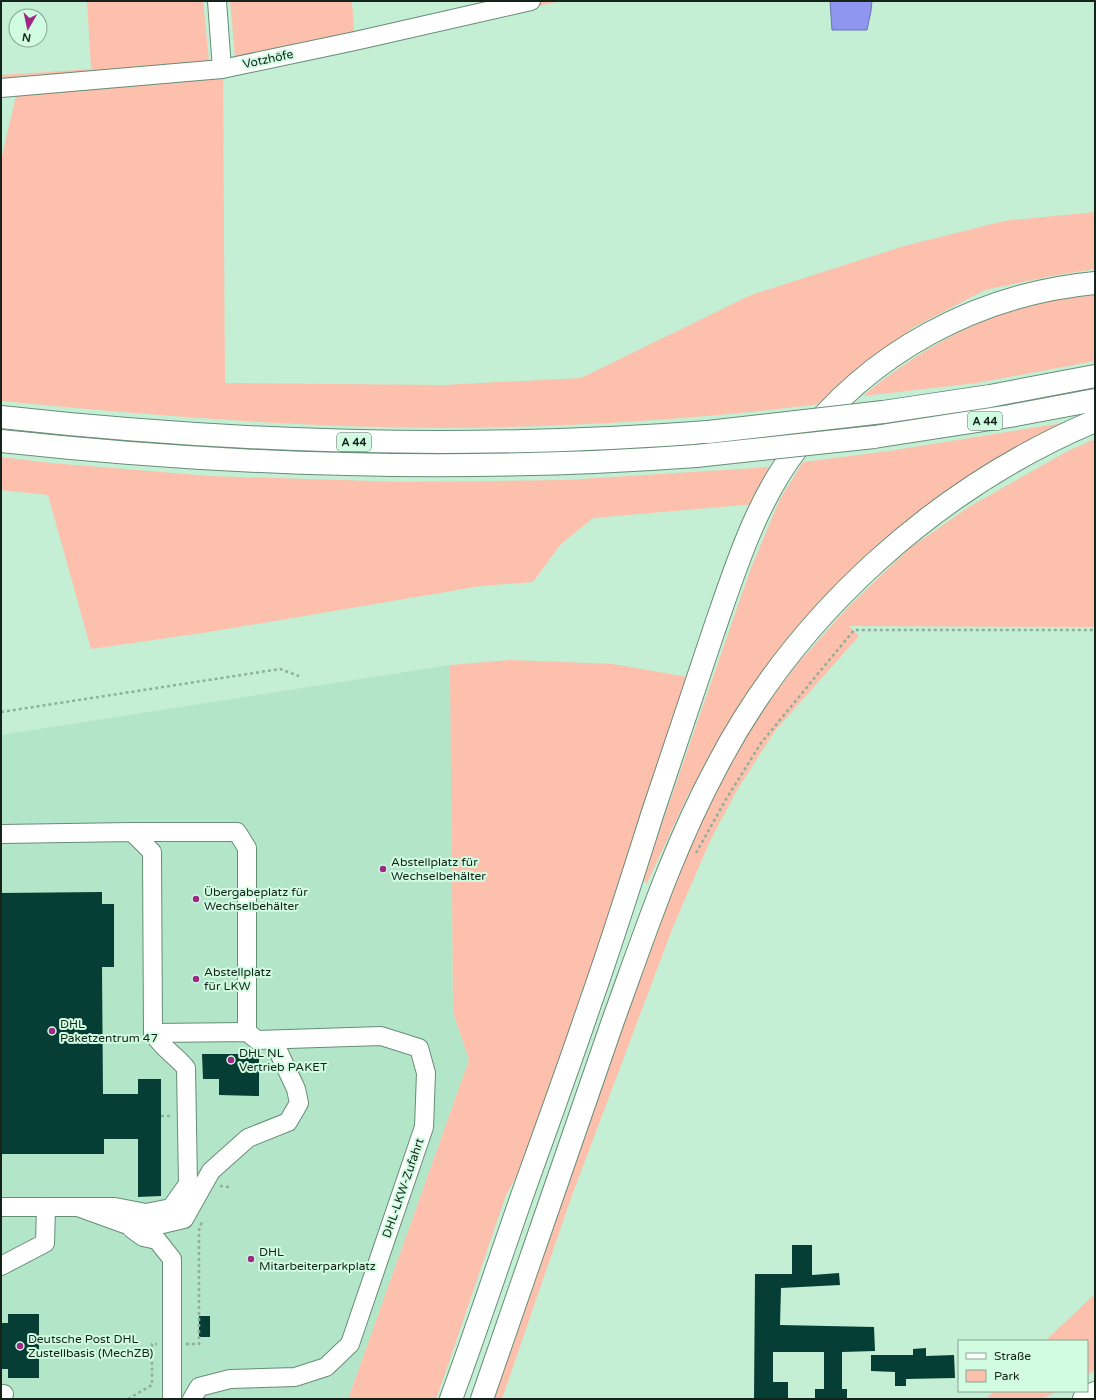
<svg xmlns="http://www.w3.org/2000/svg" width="1096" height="1400" font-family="'Varela Round',sans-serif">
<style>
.built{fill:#b3e6c8}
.green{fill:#fcc0ac}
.water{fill:#8e96f0;stroke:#6974b0}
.building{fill:#063d34}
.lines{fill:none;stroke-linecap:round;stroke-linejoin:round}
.minor-casing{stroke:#668d76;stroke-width:20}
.major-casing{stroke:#668d76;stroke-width:24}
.highway-casing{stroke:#668d76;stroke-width:24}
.path{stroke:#8eb09b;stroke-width:2.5;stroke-dasharray:3 3;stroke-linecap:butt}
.minor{stroke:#fff;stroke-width:18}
.major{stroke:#fff;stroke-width:22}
.highway{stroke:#fff;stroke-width:22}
.highway-bridge-casing{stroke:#668d76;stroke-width:24;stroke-linecap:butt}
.highway-bridge{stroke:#fff;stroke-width:22}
.poi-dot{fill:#9e2883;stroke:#d1fce2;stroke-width:1.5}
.labels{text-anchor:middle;stroke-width:4;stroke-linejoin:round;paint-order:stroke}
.shield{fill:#d1fce2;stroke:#4d6557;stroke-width:1}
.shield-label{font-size:11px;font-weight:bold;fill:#14241b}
.street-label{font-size:12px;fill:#14241b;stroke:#d1fce2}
.poi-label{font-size:12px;fill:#14241b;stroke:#d1fce2;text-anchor:start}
</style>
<rect width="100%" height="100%" fill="#c4efd5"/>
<polygon class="built" points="450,665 453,1012 469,1060 348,1399 1,1399 1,735"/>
<g class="green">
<polygon points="87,1 203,1 209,60 190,68 1,84 1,75 91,69"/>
<polygon points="230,1 352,1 354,32 486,1 513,1 243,61 235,56"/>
<path d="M545,1H561L223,78L225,383L443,385L581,378L751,295L904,246L1004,221L1095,212V269L1051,276L985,290L914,327L852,375L828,403C702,419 574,427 446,428C298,428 149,415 1,401V160L16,96L278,63Z"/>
<path d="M1095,296V361L977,383L863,396C926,343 1011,297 1095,296Z"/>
<polygon points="1082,420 944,501 726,731 687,797 647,883 642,881 751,568 780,499 803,462 889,451"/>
<polygon points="1095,439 1095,627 849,626 859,636 775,731 737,790 710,841 673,927 571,1198 502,1399 490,1399 681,851 756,719 798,663 850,605 910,548 969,507 1066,452"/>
<polygon points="1,457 51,463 210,476 403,482 565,480 770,467 756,504 593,518 561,544 533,582 481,586 209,632 91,649 48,495 1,490"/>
<polygon points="511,660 613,664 693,678 524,1163 506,1195 437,1397 436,1399 348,1399 469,1060 453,1012 450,665"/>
<polygon points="1095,1294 1095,1370 1087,1375 1087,1341 1045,1341"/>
<polygon points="994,1391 1058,1391 1042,1399 986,1399"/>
</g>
<polygon class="water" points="830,1 872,1 871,11 867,30 832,30"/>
<g class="building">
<polygon points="102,892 102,904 114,904 114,967 102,967 103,1094 138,1094 138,1079 161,1079 161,1196 138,1197 138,1139 104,1139 104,1154 1,1154 1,893"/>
<polygon points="202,1054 259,1054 259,1096 219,1095 219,1079 203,1079"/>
<polygon points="792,1245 812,1245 812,1275 839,1273 840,1285 781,1288 780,1325 874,1327 875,1351 842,1352 842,1389 847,1389 847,1399 815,1399 815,1389 824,1389 824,1352 773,1352 773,1382 788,1382 788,1398 754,1398 755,1274 792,1274"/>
<polygon points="8,1314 39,1314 39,1378 8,1378 8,1369 1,1369 1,1323 8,1323"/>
<rect x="199" y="1316" width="11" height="21"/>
<polygon points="926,1348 926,1356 954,1355 955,1378 906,1379 906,1386 895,1386 895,1372 871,1371 871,1355 913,1355 913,1349"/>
</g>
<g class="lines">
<g class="minor-casing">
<g id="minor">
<polyline points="217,1 222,69"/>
<polyline points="1,88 222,69 355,41 531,1"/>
<polyline points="132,832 237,832 247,848 247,1032"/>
<path d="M1,834L132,832L152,852L153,1033C163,1049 174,1054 186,1068L188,1184L171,1208L146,1213L115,1207H78"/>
<polyline points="153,1033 247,1032 257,1040 381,1036 419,1048 426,1073 424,1127 350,1344 326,1367 295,1377 230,1379 199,1387 192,1399"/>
<polyline points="1,1207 78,1207 125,1224 154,1226 184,1219 211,1171 248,1138 288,1122 299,1103 296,1089 273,1040"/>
<polyline points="132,1229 143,1237 157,1240 172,1259 172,1399"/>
<polyline points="1,1266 45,1243 46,1207"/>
<polyline points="1,1394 4,1394"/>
</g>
</g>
<g class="major-casing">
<polyline id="major" points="1084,1399 1095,1393"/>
</g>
<g class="highway-casing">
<g id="highway">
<polyline points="883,412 990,396 1095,376"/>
<path d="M1,417C236,443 472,450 708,432"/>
<polyline points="874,437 1010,416 1095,400"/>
<path d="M1,441C232,466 464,473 696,456"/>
<path d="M451,1399C478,1326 502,1252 528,1179C549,1121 570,1063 590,1004C612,942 632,878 652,815C672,755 692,694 713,633C735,569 756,501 798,447C869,352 978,294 1095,283"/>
<path d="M482,1399C527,1272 569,1145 614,1018C645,933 673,848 716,768C795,615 936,488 1095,421"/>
</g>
</g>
<g class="path">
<polyline points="1,712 280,669 299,676"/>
<polyline points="696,853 725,801 761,743 854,630 1095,630"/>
<polyline points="161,1116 173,1116"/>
<polyline points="220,1186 229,1187"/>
<polyline points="186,1344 199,1344 199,1230 202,1222"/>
<polyline points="128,1399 152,1385 152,1344 157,1344"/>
</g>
<use href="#minor" class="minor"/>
<use href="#major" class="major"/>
<use href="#highway" class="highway"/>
<g class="highway-bridge-casing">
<g id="highway-bridge">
<polyline points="708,432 883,412"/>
<polyline points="696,456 874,437"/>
</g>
</g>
<use href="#highway-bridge" class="highway-bridge"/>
</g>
<g class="poi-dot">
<circle cx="383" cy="869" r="4"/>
<circle cx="196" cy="899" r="4"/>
<circle cx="196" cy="979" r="4"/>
<circle cx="52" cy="1031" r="4"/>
<circle cx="231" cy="1060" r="4"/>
<circle cx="251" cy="1259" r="4"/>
<circle cx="20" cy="1346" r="4"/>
</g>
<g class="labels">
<g class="shield">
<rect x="968" y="412" width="34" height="18" rx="3"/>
<rect x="337" y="433" width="34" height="18" rx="3"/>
</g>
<g class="shield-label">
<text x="985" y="425">A 44</text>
<text x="354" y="446">A 44</text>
</g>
<g class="street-label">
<text transform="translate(268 59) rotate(-12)" y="4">Votzhöfe</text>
<text transform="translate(403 1188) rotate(-71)" y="4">DHL-LKW-Zufahrt</text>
</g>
<g class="poi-label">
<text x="391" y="866">Abstellplatz für<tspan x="391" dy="14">Wechselbehälter</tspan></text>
<text x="204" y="896">Übergabeplatz für<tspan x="204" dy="14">Wechselbehälter</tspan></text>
<text x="204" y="976">Abstellplatz<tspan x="204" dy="14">für LKW</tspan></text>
<text x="60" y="1028">DHL<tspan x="60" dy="14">Paketzentrum 47</tspan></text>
<text x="239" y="1057">DHL NL<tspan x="239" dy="14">Vertrieb PAKET</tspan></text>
<text x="259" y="1256">DHL<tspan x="259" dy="14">Mitarbeiterparkplatz</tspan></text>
<text x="28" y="1343">Deutsche Post DHL<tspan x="28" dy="14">Zustellbasis (MechZB)</tspan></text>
</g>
</g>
<rect width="1096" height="1400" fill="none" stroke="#14241b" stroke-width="4"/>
<rect x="958" y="1340" width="130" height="52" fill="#d1fce2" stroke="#85a692"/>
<rect x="966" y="1353" width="20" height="6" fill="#ffffff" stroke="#85a692"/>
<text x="994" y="1360" font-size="12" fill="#14241b">Straße</text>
<rect x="966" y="1370" width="20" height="12" fill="#fcc0ac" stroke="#85a692"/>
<text x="994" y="1380" font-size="12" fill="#14241b">Park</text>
<g transform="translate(28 28) rotate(189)"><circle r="19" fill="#d1fce2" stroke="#85a692"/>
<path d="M0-3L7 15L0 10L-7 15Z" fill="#9e2883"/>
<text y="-6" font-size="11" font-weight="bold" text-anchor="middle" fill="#14241b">N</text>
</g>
</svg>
